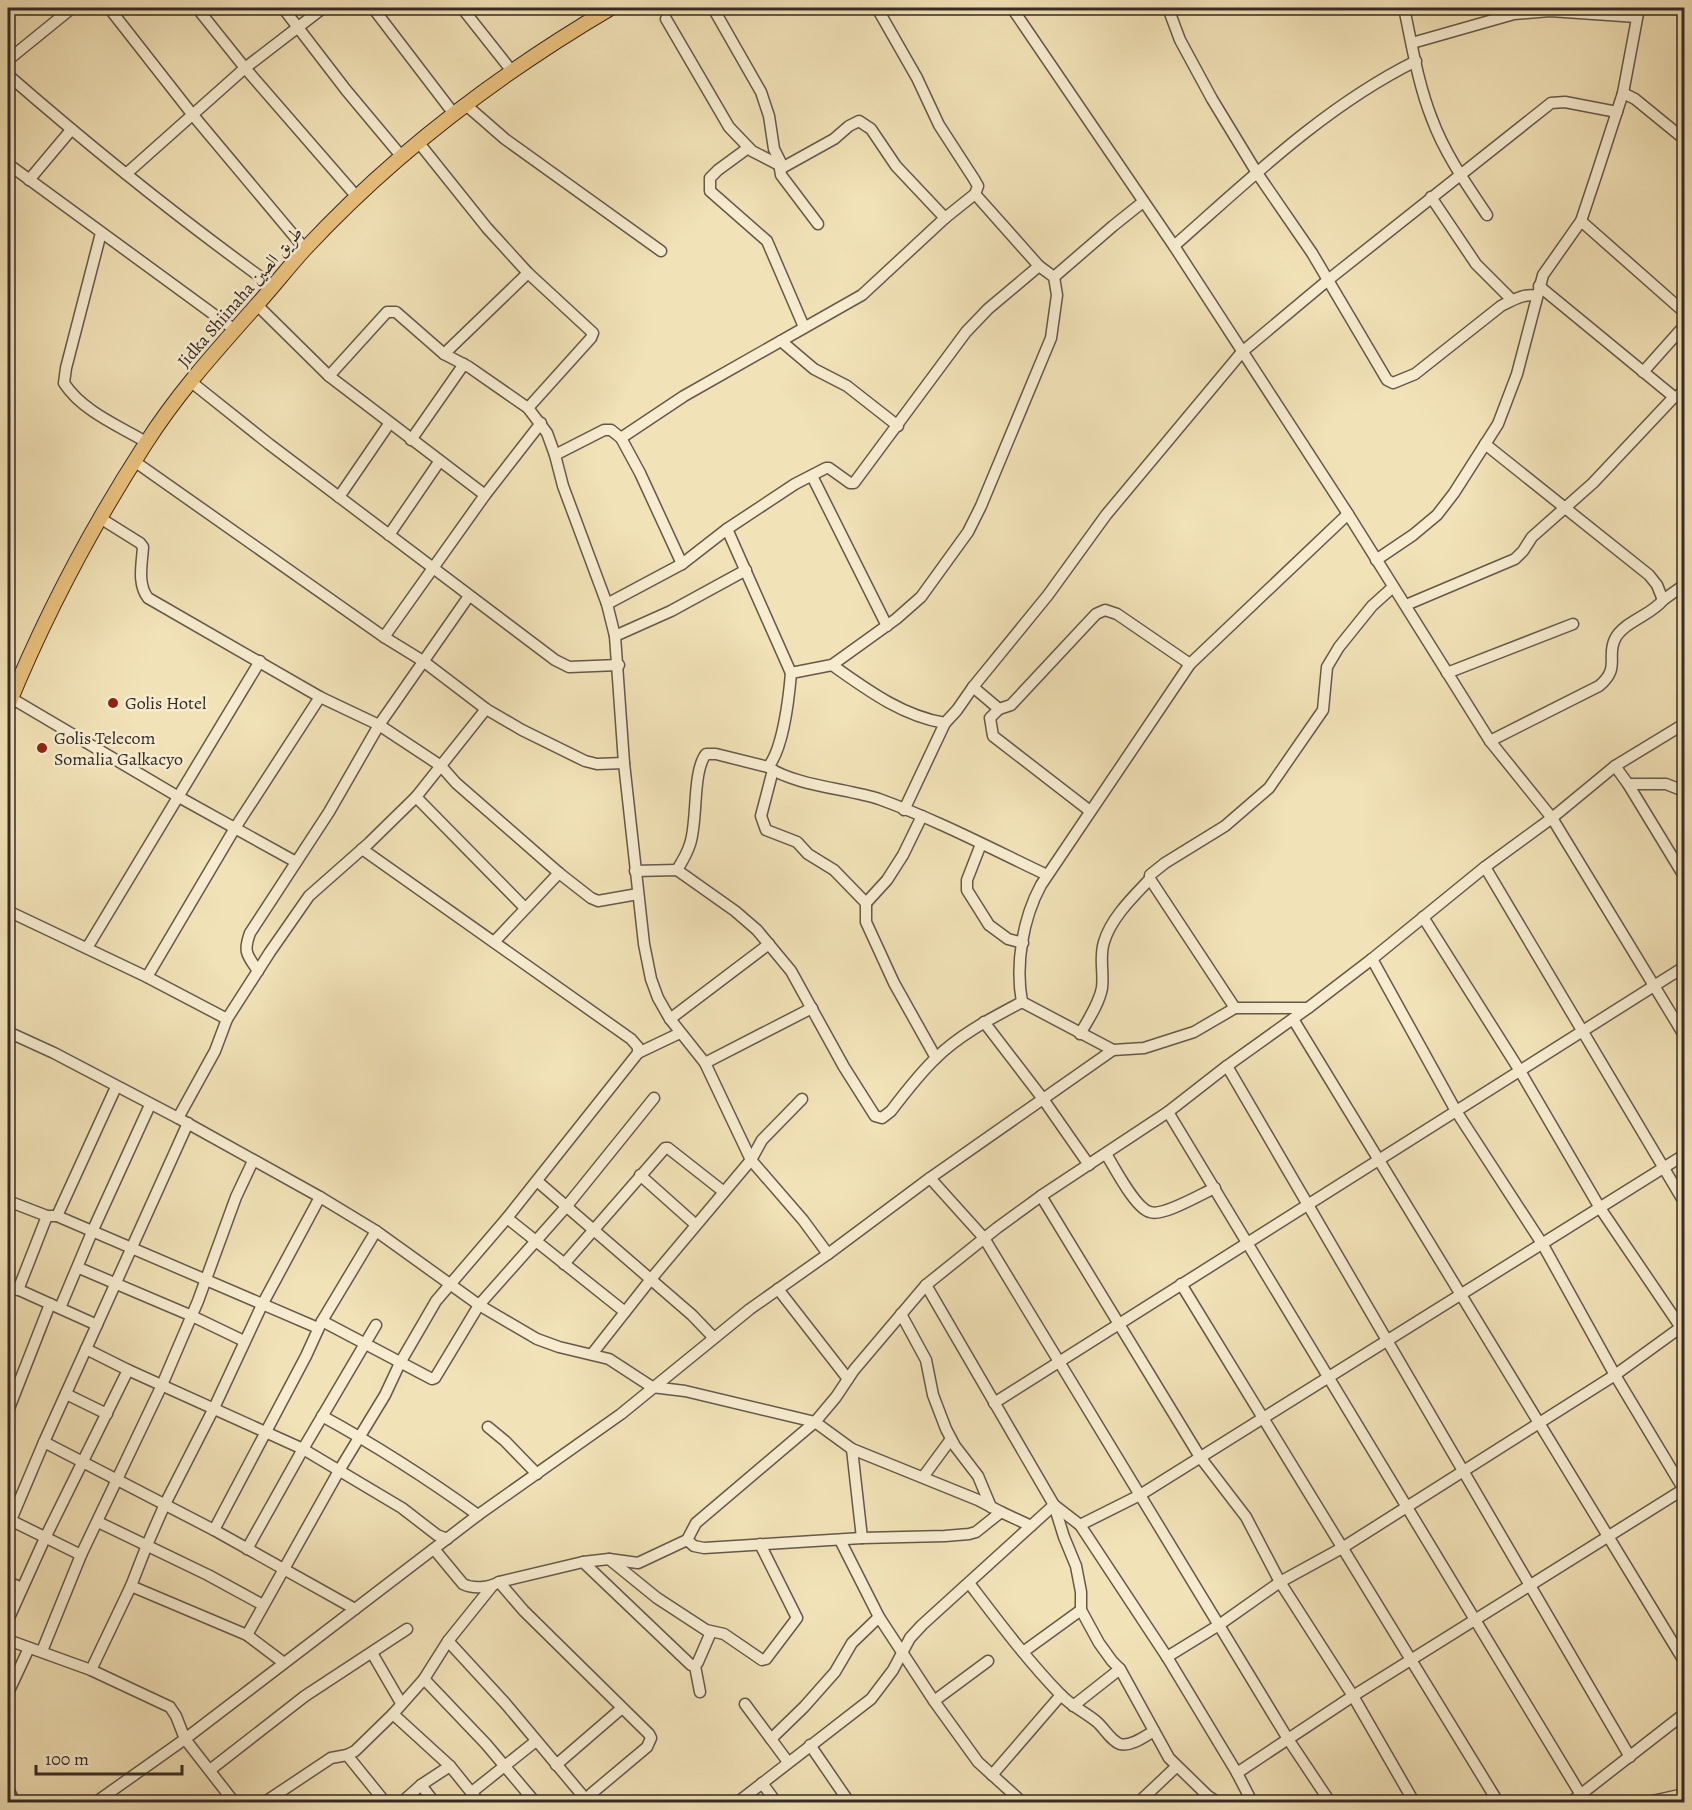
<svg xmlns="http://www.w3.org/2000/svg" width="1692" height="1810" font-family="Alegreya,Amiri,serif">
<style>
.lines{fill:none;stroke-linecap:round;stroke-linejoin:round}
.minor-casing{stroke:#65584a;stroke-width:13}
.major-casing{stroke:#362a25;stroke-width:16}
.minor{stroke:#f7ecd0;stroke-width:10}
.major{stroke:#e9c17c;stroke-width:14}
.poi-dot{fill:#8f2418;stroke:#f7ecd0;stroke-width:2}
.labels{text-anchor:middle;stroke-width:5;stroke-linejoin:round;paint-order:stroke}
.street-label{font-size:18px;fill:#362a25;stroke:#f7ecd0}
.poi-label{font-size:18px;fill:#362a25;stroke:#f7ecd0;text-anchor:start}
</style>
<rect width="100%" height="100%" fill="#f2e2b7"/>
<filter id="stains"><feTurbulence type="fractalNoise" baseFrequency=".00333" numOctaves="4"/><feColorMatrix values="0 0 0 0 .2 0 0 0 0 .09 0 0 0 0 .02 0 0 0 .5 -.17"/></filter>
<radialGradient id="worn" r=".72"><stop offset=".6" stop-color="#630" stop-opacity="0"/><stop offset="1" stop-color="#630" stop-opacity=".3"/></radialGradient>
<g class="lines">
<g class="minor-casing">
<g id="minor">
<polyline points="109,8 192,114 305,249"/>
<polyline points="197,8 245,68 357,197"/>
<polyline points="283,8 346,90 402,157"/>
<polyline points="373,8 454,114"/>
<polyline points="462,8 511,70"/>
<polyline points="713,8 761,92 769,116 774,149 783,167"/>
<polyline points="877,8 917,78 939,125 974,179 978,186 975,194 1039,266 1054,277"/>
<polyline points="1012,8 1174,246 1348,514 1490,741 1552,818 1684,1035"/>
<path d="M1168,8L1180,40L1212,99L1257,173L1312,253L1387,380L1393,383L1415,374L1501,306C1513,300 1524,293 1537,296"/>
<path d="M1404,8C1412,45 1418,84 1432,119C1445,154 1467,185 1487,215"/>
<polyline points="1680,8 1684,9"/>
<polyline points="666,19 729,127 752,151 783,167"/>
<polyline points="1412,43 1514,14 1550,11 1637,17"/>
<polyline points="8,60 72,8"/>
<path d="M8,75C93,149 181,220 273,286"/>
<polyline points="1623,93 1635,99 1684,139"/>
<polyline points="466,105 505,139 661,251"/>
<polyline points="419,143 487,228 528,273 593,333 591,338 528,408"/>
<polyline points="748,148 718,170 710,178 710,191 767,241 804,327"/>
<polyline points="8,164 235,330"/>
<polyline points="126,174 245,68 323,8"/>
<polyline points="29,180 71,130"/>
<polyline points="1431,197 1476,264 1512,300"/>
<polyline points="1581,221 1684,312"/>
<polyline points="818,224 781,175 780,169 834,139 849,126 859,121 871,129 896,166 945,218"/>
<path d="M101,233L66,368L64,383C82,411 119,426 146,442"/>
<path d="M1174,246C1250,179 1325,106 1416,61"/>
<polyline points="1539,286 1674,397 1678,396 1684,390"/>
<polyline points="257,305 329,376 485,495"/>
<polyline points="781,341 814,369 847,386 898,426"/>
<polyline points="444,354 528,273"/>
<polyline points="1643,372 1684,326"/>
<polyline points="329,376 387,312 396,312 444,354 469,367 528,408 547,433 555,455 563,486 607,604 615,636 624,763 644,944 651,979 658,998 670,1019 705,1063 751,1160 803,1220 828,1254"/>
<polyline points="190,381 269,444 555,660 569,667 619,665"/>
<polyline points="621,438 684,396 862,295 945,218 975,194"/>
<polyline points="411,440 464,364"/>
<path d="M1485,444L1649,575L1657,585L1663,600C1652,615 1623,622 1615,639C1606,657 1621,668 1599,686L1490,741"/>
<polyline points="555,455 604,430 611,430 621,438 640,473 682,564"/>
<polyline points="134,461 384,637 423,661 486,709 522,730 585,761 597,764 624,763"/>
<polyline points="812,476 887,626"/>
<polyline points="339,497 389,424"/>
<path d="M100,518L140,543L143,547C142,564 137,584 148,598L320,697L379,725L441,766L456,783L559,873L494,942"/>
<polyline points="727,529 791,673"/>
<polyline points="389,535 439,462"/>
<polyline points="1376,560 1413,535 1437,515 1454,493 1498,424 1517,374 1543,275 1581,221 1597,173 1623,93 1639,8"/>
<polyline points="1663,600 1684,585"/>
<polyline points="607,604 682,564 727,529 795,484 826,468 829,468 850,483 854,483 966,332 988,309 1039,266"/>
<polyline points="1406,605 1515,559 1523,551 1532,537 1593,483 1674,397"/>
<polyline points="615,636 671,611 746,570"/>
<polyline points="384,637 485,495 541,423"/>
<polyline points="1190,664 1348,514"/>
<path d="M832,665C866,689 902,716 945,723L957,710L973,687L999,709L1011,705L1096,614L1105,610L1117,614L1190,664L1041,885C1023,918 1015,964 1022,1002L1113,1050"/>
<polyline points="1447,673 1573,624"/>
<polyline points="973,687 1048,595 1106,515 1242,352 1328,280 1551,103 1565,102 1617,112"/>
<polyline points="11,698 177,796 296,862"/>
<polyline points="999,709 990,718 993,736 1090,811"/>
<polyline points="1615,766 1684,724"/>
<path d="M768,767C794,785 847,789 879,799C937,820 992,849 1047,875"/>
<polyline points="773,770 761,816 766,830 797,842 808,854 834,870 866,903 866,922 894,983 936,1058"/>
<polyline points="1628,784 1684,876"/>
<polyline points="416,797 525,908"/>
<polyline points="904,810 945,723"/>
<polyline points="981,844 967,880 967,890 989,925 1008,939 1023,943"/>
<polyline points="1485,867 1684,1202"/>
<path d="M677,870C682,862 687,854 690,844C698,821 692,772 706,754H716L768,767C783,749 789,697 791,673L832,665L896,619L921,597L968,532L981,506L1051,338L1057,295L1054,277L1113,226L1143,202"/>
<path d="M635,871L677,870L735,911L757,930L791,971L844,1067L875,1116L882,1118L891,1111C904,1094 920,1073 936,1058C960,1034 992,1018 1022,1002"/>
<polyline points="559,873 591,898 598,901 638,894"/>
<polyline points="866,903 887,880 903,855 922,816"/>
<polyline points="8,911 147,977 227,1019 215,1051 178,1118"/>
<polyline points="1423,917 1520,1071 1600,1208 1684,1332"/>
<polyline points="87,948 260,661"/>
<polyline points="1372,959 1456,1111 1543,1245 1615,1375 1684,1490"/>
<path d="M258,971C247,955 243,952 250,933L329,812L379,725L469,596"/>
<polyline points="147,977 235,828 320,697"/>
<polyline points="1235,1008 1150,879 1150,875 1165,863 1225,826 1269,788 1323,710 1327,667 1339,647 1372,606 1393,587"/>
<polyline points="227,1019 270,952 309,896 369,843 416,797 486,709"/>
<polyline points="670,1019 769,944"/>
<polyline points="1293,1019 1684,1661"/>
<polyline points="984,1022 1043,1099 1089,1165"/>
<polyline points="8,1032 54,1053 178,1118 320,1197 376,1231 479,1305 537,1339 559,1347 609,1359 652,1387 685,1391 815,1422 852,1449 978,1500 1001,1512"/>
<path d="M1080,1034C1088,1020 1099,1004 1102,988C1104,972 1099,957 1104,942C1111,918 1133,897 1150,879"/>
<polyline points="638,1053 680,1033"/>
<polyline points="705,1063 812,1008"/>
<polyline points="1227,1066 1630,1757"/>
<polyline points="1168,1112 1581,1795"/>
<path d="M1106,1154C1115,1168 1135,1208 1150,1212C1163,1217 1201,1194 1215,1188"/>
<polyline points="640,1175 696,1225"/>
<polyline points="930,1178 984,1238 1288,1739 1330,1802"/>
<polyline points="537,1181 692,1315 714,1338"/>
<polyline points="1041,1196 1200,1457 1246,1517 1280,1582 1353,1696 1414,1802"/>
<polyline points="8,1201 47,1216 57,1216 318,1328"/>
<polyline points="57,1216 116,1087"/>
<polyline points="507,1218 625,1312"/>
<polyline points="564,1264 665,1148 668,1148 724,1192"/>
<polyline points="79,1268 192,1316 244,1341"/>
<polyline points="1181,1284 1498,1802"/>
<polyline points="8,1285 97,1325"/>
<polyline points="778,1289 848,1379"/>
<polyline points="18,1290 47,1216"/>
<polyline points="60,1308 92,1232 150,1105"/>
<polyline points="901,1314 926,1360 933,1395 946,1429 955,1446 978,1476 991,1507"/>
<polyline points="322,1321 432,1379 435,1378 479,1305 566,1207 654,1098"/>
<polyline points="592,1354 651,1279 751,1160 762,1140 802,1099"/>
<polyline points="128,1370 303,1449 402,1508 437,1535 447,1539"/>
<polyline points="66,1394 107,1414"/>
<polyline points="994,1403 1684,967"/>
<polyline points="8,1411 50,1304"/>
<path d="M322,1416C377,1446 428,1479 478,1515"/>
<polyline points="488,1427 505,1441 537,1474"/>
<polyline points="44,1442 214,1530 355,1609"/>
<polyline points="852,1449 862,1538"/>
<polyline points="923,1477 951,1439"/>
<polyline points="1054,1505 1080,1525 1167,1657 1237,1773 1252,1802"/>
<polyline points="1054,1505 1064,1537 1076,1566 1081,1592 1081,1610 1099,1643 1112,1661 1120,1669 1169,1758 1208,1796 1217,1802"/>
<polyline points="8,1519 81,1555"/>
<polyline points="11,1520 44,1442 188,1123"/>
<polyline points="98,1522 208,1575 263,1605"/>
<polyline points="1080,1525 1140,1495 1684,1155"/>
<polyline points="214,1530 306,1356 322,1321 376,1231"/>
<polyline points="687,1540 696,1523 815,1422 836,1397 854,1370 926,1285"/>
<polyline points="840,1540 879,1617 934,1701 978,1762 1022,1802"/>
<polyline points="247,1549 303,1449 376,1325"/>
<path d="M434,1549L463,1584C473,1589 489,1588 499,1582L583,1562L609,1559L638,1563L687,1540L694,1546L704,1548L862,1538L945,1536L969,1534L976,1532L1001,1512L1031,1526"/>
<polyline points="609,1559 657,1598 706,1630 724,1634 762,1660 766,1659 797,1618 760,1544"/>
<polyline points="583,1562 691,1665 695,1666 698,1662 711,1632"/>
<polyline points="8,1582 22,1588"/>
<polyline points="499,1582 524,1611 649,1734 651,1738 647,1747 591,1794 589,1802"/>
<path d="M969,1583C998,1621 1027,1660 1060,1694C1071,1706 1085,1712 1097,1722C1104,1728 1111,1741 1120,1744C1131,1747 1145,1736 1154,1731"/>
<polyline points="131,1586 247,1635 284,1663"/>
<polyline points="8,1620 45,1538 128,1370 86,1349"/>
<polyline points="247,1635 340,1469 385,1395 400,1363 436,1301 507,1218 638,1053 638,1047 631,1039 362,849"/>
<polyline points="8,1640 91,1670 170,1707 176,1716 185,1739 234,1802"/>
<polyline points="448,1641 505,1703 588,1802"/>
<polyline points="42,1651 81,1555 162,1385 198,1301 236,1197 253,1161"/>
<polyline points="1023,1652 1081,1610"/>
<polyline points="372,1653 401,1703"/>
<polyline points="1167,1657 1219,1625 1280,1582 1342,1548 1615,1375 1684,1325"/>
<polyline points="695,1666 700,1692"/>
<polyline points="91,1670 131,1586 147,1545 165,1504 214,1408 262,1305 320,1197"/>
<polyline points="424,1679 486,1744 535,1802"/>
<polyline points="8,1693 29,1648"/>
<polyline points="934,1701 988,1661"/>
<polyline points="745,1704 771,1739"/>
<polyline points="1073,1706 1120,1669"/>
<polyline points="393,1714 450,1766 479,1802"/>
<polyline points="810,1745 849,1802"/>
<polyline points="347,1755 385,1802"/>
<polyline points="788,1762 771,1739 804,1707 835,1672 852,1643 879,1617"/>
<polyline points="556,1765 622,1708"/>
<polyline points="210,1770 305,1696 407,1629"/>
<polyline points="1237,1773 1353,1696 1684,1489"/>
<polyline points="992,1775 1061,1695"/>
<polyline points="762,1783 776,1802"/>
<polyline points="421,1785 434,1802"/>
<polyline points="8,1789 15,1802"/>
<polyline points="472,1792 536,1741"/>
<polyline points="96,1802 185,1739 478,1515 621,1414 750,1309 828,1254 930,1178 1113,1050 1144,1048 1194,1032 1235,1008 1308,1008"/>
<polyline points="265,1802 331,1758 347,1755 355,1751 393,1714 424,1679 448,1641 493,1585"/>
<polyline points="402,1802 421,1785 450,1766"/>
<polyline points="738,1802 871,1699 893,1670 910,1638 922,1625 1054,1505 926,1285 997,1228 1041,1196 1168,1112 1227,1066 1308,1008 1372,959 1485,867 1552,818 1615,766 1628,784 1666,784 1684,791"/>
<polyline points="1139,1802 1176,1767"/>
<polyline points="1571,1802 1684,1714"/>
<polyline points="1648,1802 1684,1794"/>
</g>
</g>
<g class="major-casing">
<path id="major" d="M8,706C46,613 91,528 146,443C177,394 216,351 255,307C272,288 287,269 304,250C393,154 499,74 611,8"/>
</g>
<use href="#minor" class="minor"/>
<use href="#major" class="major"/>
</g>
<g class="poi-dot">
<circle cx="113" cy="703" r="6"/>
<circle cx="42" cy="748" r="6"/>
</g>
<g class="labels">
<g class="street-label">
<text transform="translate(240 297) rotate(-49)" y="6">Jidka Shiinaha طريق الصين</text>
</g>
<g class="poi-label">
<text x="125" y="709">Golis Hotel</text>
<text x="54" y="744">Golis Telecom<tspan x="54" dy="21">Somalia Galkacyo</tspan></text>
</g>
</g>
<rect width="1692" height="1810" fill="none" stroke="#f2e2b7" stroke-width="30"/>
<rect x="9" y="9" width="1674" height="1792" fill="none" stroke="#362a25" stroke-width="3"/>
<rect x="15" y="15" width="1662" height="1780" fill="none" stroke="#362a25" stroke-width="1.5"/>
<path d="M36 1765v9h146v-9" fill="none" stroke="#362a25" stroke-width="3"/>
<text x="45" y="1765" font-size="18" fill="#362a25" stroke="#f7ecd0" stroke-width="4.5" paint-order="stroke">100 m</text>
<rect width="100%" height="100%" filter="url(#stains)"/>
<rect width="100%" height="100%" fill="url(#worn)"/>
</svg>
